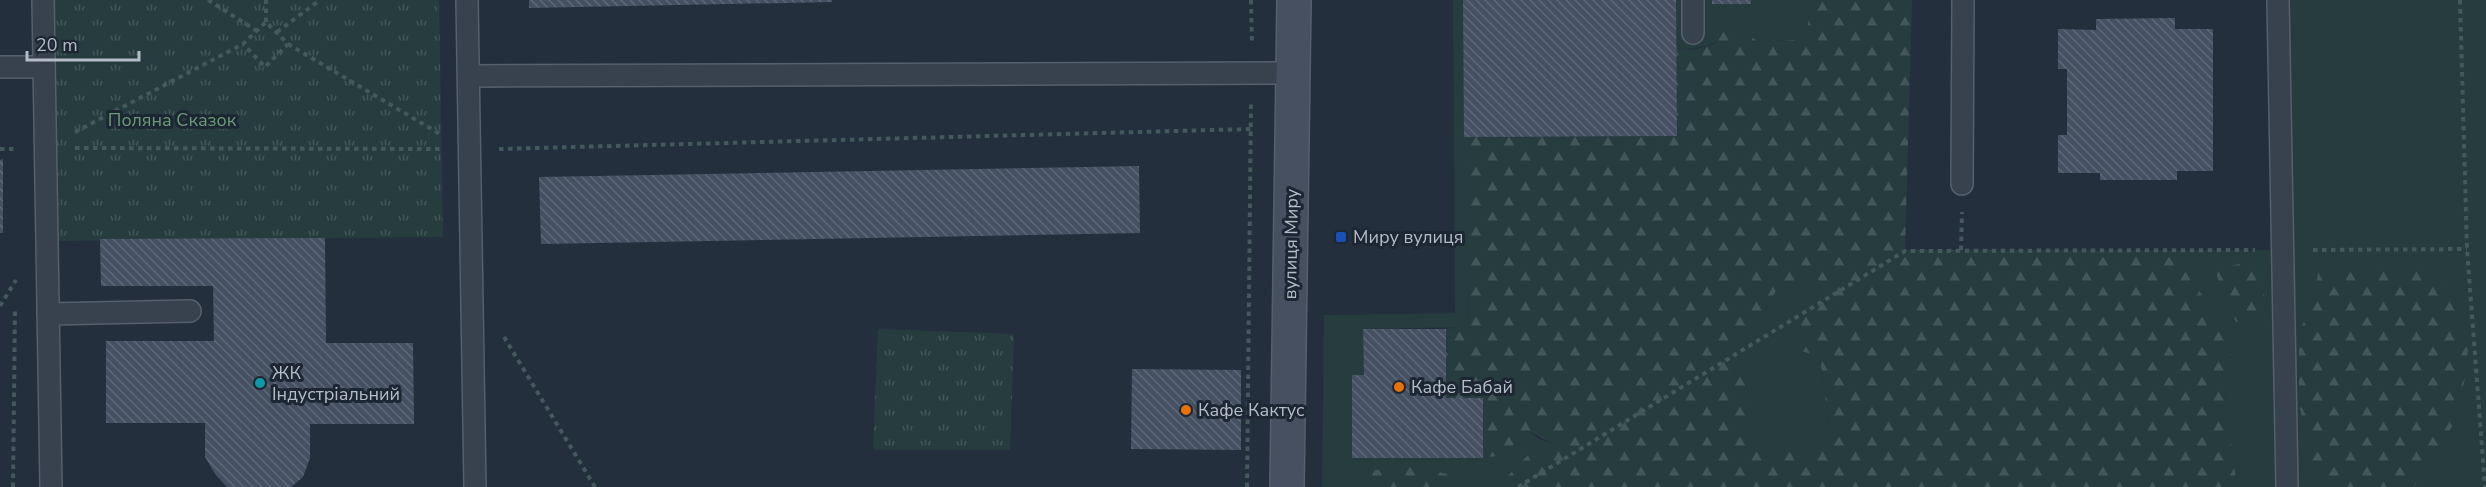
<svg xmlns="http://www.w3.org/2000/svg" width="2486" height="487" font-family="'Nunito Sans',sans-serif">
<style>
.grass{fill:#263c3f}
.forest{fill:url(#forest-firs);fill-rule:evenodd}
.park{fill:url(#park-tufts)}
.building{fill:url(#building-back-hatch)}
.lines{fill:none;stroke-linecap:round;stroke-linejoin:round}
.lane-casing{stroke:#565f6c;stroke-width:24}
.secondary-casing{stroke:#565f6c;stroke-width:36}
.path{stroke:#44595c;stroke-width:4;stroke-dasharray:4.5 4.5;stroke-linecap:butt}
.lane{stroke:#38414e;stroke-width:21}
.secondary{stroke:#465061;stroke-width:33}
.transit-dot{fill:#1a4fb4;stroke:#1d2633;stroke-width:2}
.culture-dot{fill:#0f9aa8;stroke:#1d2633;stroke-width:2}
.food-dot{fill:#e8710a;stroke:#1d2633;stroke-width:2}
.labels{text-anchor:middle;stroke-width:6;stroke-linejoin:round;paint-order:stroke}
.park-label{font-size:18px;fill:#6b9a76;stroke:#1d2633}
.poi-label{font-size:18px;fill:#b4bcc9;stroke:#1d2633;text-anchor:start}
.street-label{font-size:18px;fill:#b4bcc9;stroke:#1d2633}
</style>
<defs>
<pattern id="forest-firs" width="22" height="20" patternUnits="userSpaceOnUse" patternTransform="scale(1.5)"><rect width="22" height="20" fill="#263c3f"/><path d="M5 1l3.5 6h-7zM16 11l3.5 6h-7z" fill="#435659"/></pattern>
<pattern id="park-tufts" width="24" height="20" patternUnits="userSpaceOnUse" patternTransform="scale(1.5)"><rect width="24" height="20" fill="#263c3f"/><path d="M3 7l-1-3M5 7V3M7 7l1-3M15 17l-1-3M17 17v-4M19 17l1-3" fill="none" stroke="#435659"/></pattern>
<pattern id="building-back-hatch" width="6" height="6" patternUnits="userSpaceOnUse" patternTransform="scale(1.5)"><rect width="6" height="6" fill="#455162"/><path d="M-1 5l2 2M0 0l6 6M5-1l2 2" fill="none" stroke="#5d6877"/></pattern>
</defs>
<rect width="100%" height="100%" fill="#242f3e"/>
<g class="grass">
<polygon points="1453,0 1463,0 1468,327 1364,329 1364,375 1352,376 1352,458 1483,458 1503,455 1528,431 1539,439 1554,444 1549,452 1533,451 1497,487 1322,487 1324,315 1455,313"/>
<path d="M1676,0H1811L1806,39L1822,282L1802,313L1795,349L1820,357L1830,435L1798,452L1762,445L1749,430L1756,410L1742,377L1715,347L1758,324L1776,291L1795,287L1808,275L1821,281L1806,39L1758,42L1742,28C1720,41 1702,50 1676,49Z"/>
<polygon points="2278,0 2486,0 2486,487 2237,487 2224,394 2231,353 2214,313 2173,251 2283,250"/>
</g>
<g class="forest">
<path d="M1811,0H1912L1905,250L2173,251L2214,313L2231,353L2224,394L2237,487H1497L1533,450L1549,452L1554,444L1528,431L1504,455L1483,458V398H1446V329L1468,326L1464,137L1677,136L1676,49L1693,50L1715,44L1726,28H1742L1758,42L1806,39ZM1808,275L1822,282L1802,313L1795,349L1820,357L1830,435L1798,452L1762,445L1749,430L1756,410L1742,377L1716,347L1758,324L1776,291L1795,287Z"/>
<polygon points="2241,263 2259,268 2265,284 2263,310 2250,321 2236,322 2222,296 2216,271"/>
<polygon points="2423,267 2444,278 2468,349 2465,378 2456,421 2423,469 2414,487 2326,487 2314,470 2299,404 2299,333 2314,299 2318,273"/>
<polygon points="1406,464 1447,474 1449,487 1366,487 1367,472"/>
</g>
<g class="park">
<polygon points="53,0 439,0 443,237 53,241"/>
<polygon points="878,329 1014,334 1010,450 873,450"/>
</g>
<g class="building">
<polygon points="529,0 832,0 832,2 529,8"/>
<polygon points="1463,0 1676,0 1677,136 1464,137"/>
<rect x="1712" y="0" width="39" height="4"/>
<polygon points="2175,18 2175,29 2213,29 2213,171 2177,171 2177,180 2100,180 2100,173 2058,173 2058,135 2067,135 2067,69 2058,69 2058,29 2096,30 2096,19"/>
<polygon points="3,159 3,233 0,233 0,160"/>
<polygon points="1139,166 1140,233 541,244 539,177"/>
<polygon points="325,238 326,343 413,343 414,424 310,424 310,458 303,477 291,487 227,487 215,474 205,457 205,423 106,423 106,341 214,341 213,286 101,286 100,239"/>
<polygon points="1363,329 1446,329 1446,398 1483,398 1483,458 1352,458 1352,375 1364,375"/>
<polygon points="1132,369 1241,370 1241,450 1131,449"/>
</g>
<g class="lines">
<g class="lane-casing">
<g id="lane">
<polyline points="43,0 51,487"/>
<polyline points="467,0 475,487"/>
<polyline points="1693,0 1693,33"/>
<polyline points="2278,0 2287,487"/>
<polyline points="0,67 44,67"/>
<polyline points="469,76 1294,73"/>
<polyline points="1962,184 1963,0"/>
<polyline points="48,314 190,311"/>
</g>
</g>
<g class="secondary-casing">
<polyline id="secondary" points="1287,487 1294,0"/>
</g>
<g class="path">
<polyline points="208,0 257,31"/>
<polyline points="1251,0 1252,44"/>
<polyline points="2460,0 2467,249 2485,487"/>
<polyline points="266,22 266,0"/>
<polyline points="277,32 320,0"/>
<polyline points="288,44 440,134"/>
<polyline points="75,132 243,44 266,22 288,44 265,67 243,44"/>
<polyline points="75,148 440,149"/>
<polyline points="0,149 17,149"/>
<polyline points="499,149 1251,129"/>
<polyline points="1961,250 1962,212"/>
<polyline points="2313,250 2467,249"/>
<polyline points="0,306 16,280"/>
<polyline points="504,337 595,487"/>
<polyline points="13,487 15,307"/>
<polyline points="1247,487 1251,103"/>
<polyline points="1518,487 1905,251 2255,250"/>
</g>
<use href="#lane" class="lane"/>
<use href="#secondary" class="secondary"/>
</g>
<rect class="transit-dot" x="1335" y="231" width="12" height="12" rx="3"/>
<circle class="culture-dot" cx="260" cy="383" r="6"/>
<g class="food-dot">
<circle cx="1399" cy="387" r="6"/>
<circle cx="1186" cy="410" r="6"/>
</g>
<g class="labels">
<g class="park-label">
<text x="172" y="126">Поляна Сказок</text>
</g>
<g class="poi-label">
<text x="1353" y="243">Миру вулиця</text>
<text x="272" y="379">ЖК<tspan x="272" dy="21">Індустріальний</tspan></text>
<text x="1411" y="393">Кафе Бабай</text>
<text x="1198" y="416">Кафе Кактус</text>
</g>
<g class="street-label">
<text transform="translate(1291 244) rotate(-89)" y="6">вулиця Миру</text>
</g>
</g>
<path d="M27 51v9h112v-9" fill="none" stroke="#b4bcc9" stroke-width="3"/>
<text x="36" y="51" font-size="18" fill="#b4bcc9" stroke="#1d2633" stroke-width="4.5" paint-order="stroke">20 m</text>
</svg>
